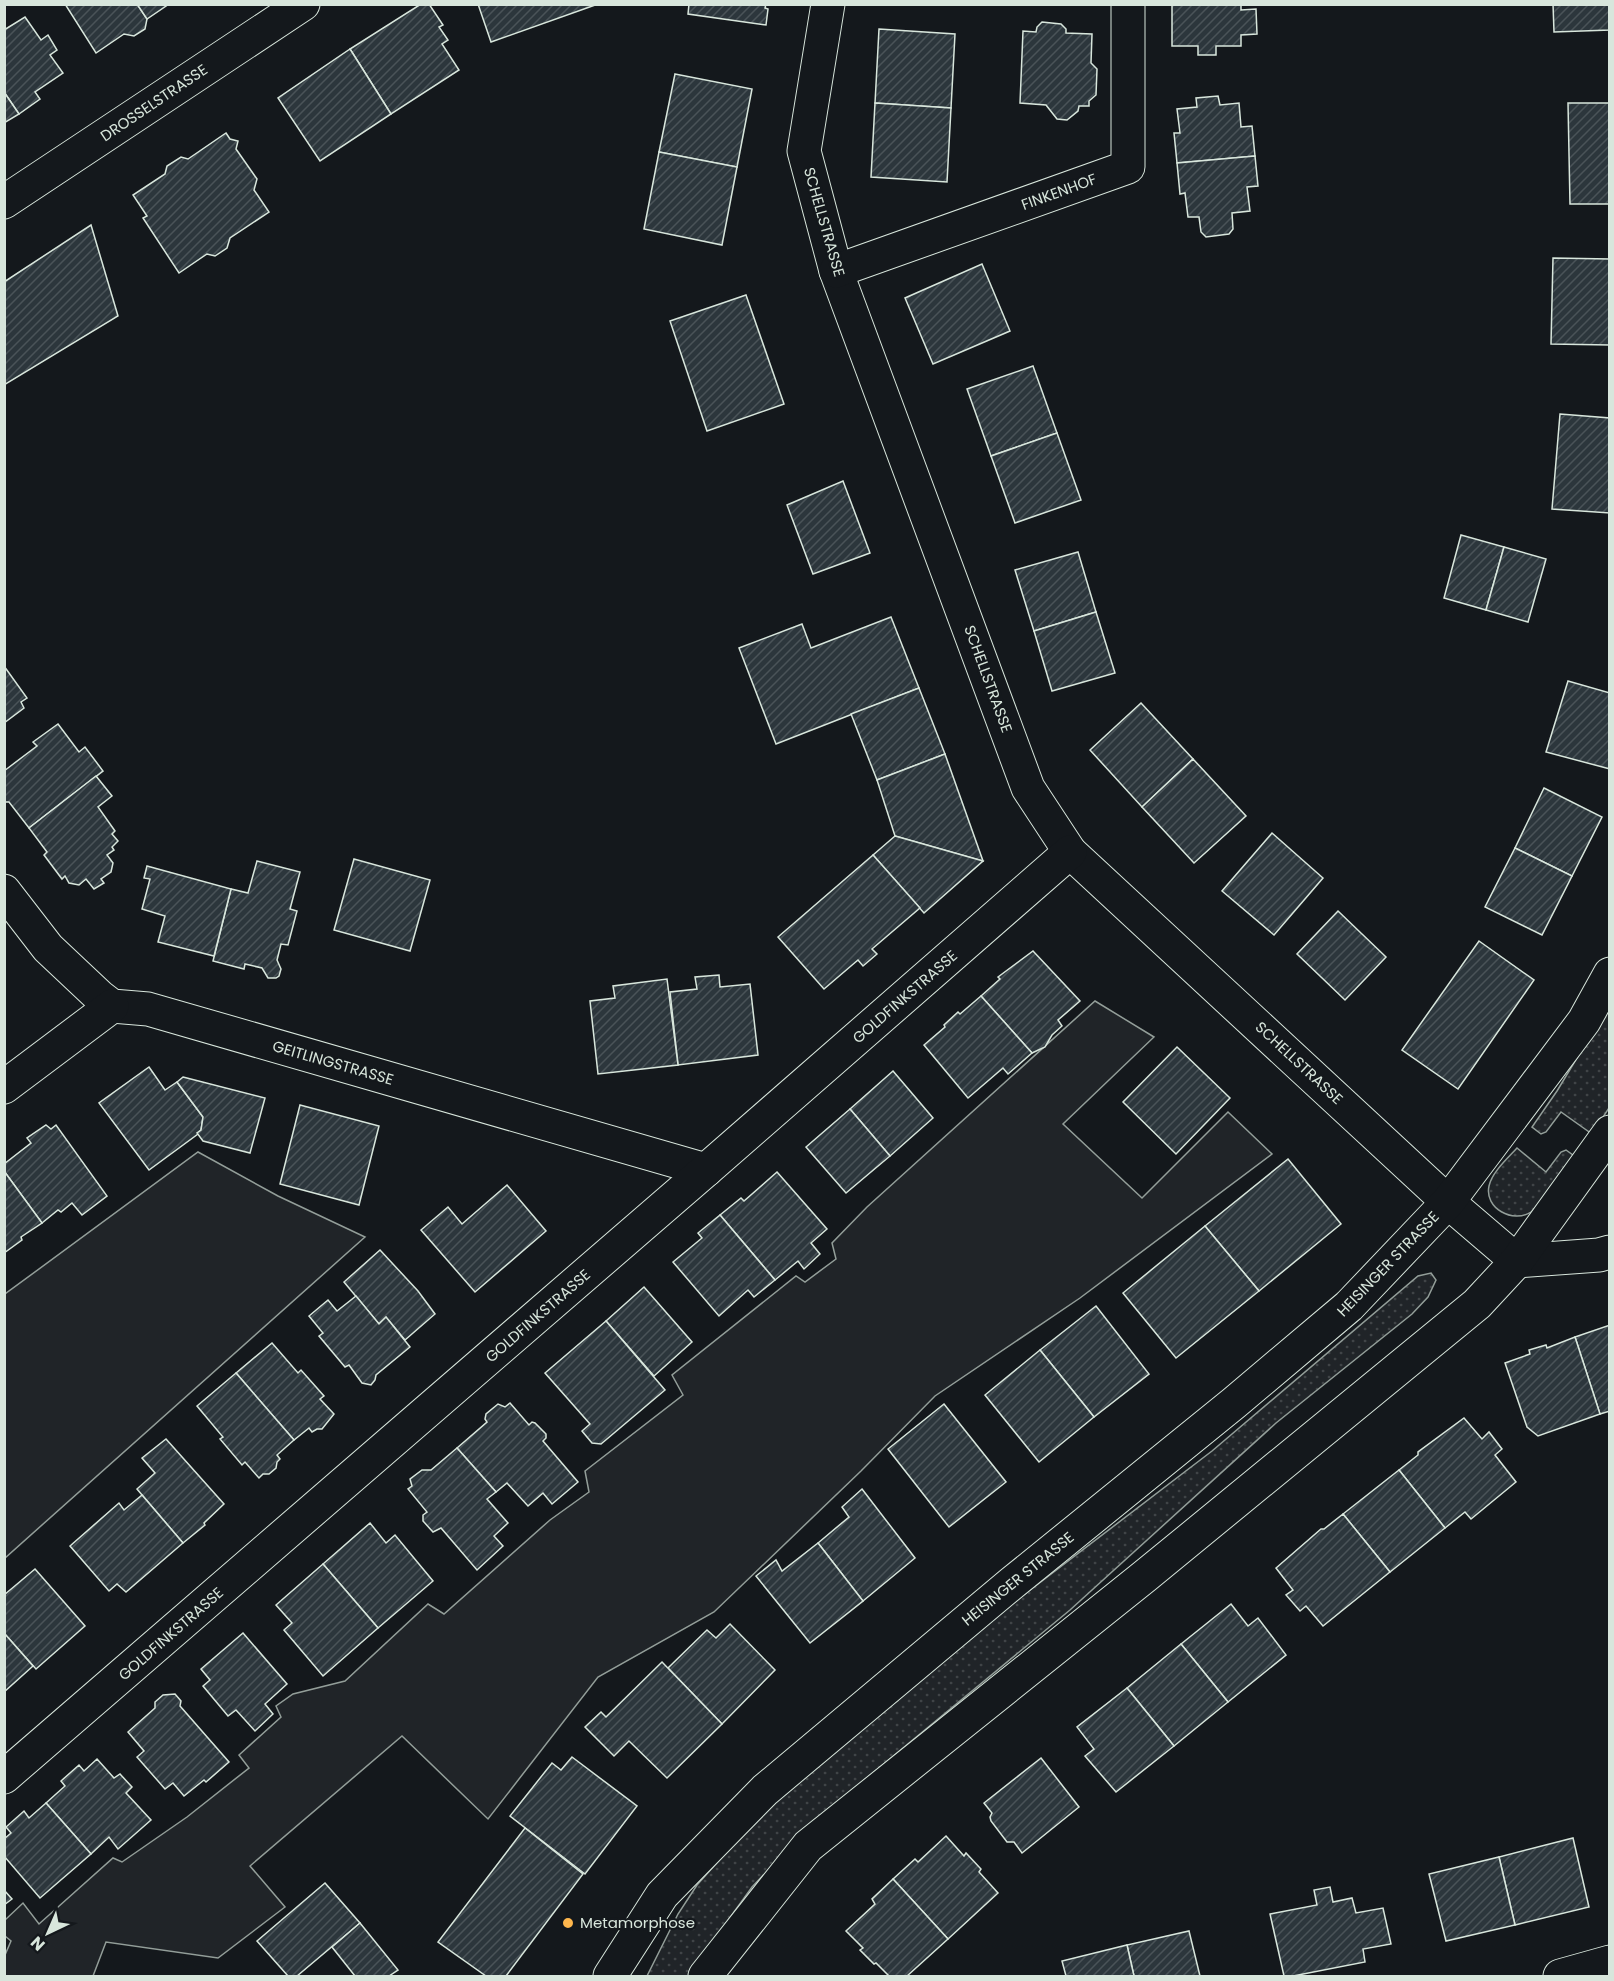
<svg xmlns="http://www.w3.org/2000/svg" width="1614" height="1981" font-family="Poppins,sans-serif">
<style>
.grass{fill:url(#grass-dots);stroke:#939e99;stroke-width:1.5}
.garden{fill:#202428;stroke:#939e99;stroke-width:1.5}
.building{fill:url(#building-hatch);stroke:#d8e6dc;stroke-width:1.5}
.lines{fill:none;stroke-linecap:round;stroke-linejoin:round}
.street-casing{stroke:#d8e6dc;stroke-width:35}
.secondary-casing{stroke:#d8e6dc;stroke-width:35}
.street{stroke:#14181c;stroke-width:33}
.secondary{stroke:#14181c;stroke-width:33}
.poi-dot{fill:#ffb74d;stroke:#14181c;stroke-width:2}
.labels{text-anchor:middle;stroke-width:4.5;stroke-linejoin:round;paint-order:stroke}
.street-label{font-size:15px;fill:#d8e6dc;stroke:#14181c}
.poi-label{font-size:15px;fill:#d8e6dc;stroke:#14181c;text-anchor:start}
</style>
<defs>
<pattern id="grass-dots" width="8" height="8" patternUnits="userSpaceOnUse" patternTransform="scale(1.5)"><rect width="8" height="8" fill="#202428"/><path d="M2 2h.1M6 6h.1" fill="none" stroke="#404447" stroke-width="1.8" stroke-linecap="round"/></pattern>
<pattern id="building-hatch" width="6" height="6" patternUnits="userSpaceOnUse" patternTransform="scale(1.5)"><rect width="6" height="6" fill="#2c363c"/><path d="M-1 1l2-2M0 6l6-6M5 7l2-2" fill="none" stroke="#4a5358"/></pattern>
</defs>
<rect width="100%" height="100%" fill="#14181c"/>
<g class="grass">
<polygon points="1609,1005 1609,1108 1592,1134 1561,1112 1546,1132 1541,1134 1532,1127 1557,1091"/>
<path d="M1517,1148L1546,1172L1561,1152L1566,1150L1577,1158C1564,1173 1545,1201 1531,1212C1513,1224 1484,1208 1489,1186C1492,1172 1508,1158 1517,1148Z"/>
<polygon points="1431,1273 1436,1280 1428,1297 1412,1314 1276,1423 1070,1610 816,1820 752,1887 688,1976 647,1976 678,1914 697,1885 764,1810 898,1691 1212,1451 1418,1276"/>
</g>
<g class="garden">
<polygon points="1095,1001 1154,1037 1063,1124 1142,1198 1228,1112 1272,1154 1080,1298 935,1396 861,1471 714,1612 598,1677 488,1819 402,1736 250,1866 285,1907 218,1958 106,1942 93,1976 5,1976 5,1955 11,1941 5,1936 5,1920 23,1903 39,1924 113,1858 122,1862 187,1817 249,1768 239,1755 281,1717 276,1706 293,1694 345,1681 428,1604 444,1614 550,1520 589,1492 585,1471 683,1395 672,1375 796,1276 805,1282 836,1259 832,1243 867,1207"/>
<polygon points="198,1152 278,1196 365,1237 5,1558 5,1294"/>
</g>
<g class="building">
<polygon points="65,4 137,4 147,19 145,29 134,36 124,34 96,53"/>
<polygon points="137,4 169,4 147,19"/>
<polygon points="421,4 429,4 443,25 439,27 448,40 442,44 459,70 391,114 350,49"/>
<polygon points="478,4 598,4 491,42"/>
<polygon points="689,4 766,4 765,8 768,9 766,25 688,14"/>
<polygon points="1172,4 1241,4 1241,10 1256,9 1257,34 1241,35 1241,46 1216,46 1216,55 1198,55 1198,46 1172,46"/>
<polygon points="1553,4 1610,4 1610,30 1554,32"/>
<polygon points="25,17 41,40 48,35 57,50 50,55 63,73 35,92 40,99 19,114 4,92 4,30"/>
<polygon points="1042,22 1061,24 1066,29 1066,33 1092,34 1091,63 1097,69 1096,95 1089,101 1089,106 1079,106 1078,111 1067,120 1057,119 1046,105 1020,103 1023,31 1036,32 1037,27"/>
<polygon points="879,29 955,34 951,108 875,103"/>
<polygon points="350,49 391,114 320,161 278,98"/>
<polygon points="675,74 752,89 737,167 659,152"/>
<polygon points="4,92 19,114 4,123"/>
<polygon points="1218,96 1220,105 1239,103 1241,127 1252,126 1255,156 1177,163 1174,133 1180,133 1177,109 1197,107 1196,98"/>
<polygon points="875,103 951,108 947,182 871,177"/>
<polygon points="1568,103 1610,103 1610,204 1570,204"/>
<polygon points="226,133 230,139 238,141 236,149 257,179 254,190 269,212 230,238 227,248 215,256 207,254 179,273 143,218 147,216 133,195 165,174 167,166 181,157 188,159"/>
<polygon points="659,152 737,167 722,245 644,229"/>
<polygon points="1255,156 1258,186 1247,187 1250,211 1232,213 1233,229 1229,234 1206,237 1201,232 1199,217 1188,217 1185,193 1180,194 1177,163"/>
<polygon points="91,225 118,316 4,385 4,282"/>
<polygon points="1553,258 1610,259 1610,345 1551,344"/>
<polygon points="982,264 1010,331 933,364 905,298"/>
<polygon points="746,295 784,404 707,431 670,321"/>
<polygon points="1033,366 1057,433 991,456 967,389"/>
<polygon points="1560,414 1610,418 1610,513 1552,509"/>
<polygon points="1057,433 1081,500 1015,523 991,456"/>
<polygon points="843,481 870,553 813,574 787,505"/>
<polygon points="1461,535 1504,547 1486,610 1444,598"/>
<polygon points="1504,547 1546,559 1528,622 1486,610"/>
<polygon points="1078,552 1096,612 1034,631 1015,570"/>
<polygon points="1096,612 1115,673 1052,691 1034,631"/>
<polygon points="891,617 919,688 776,744 739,648 802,624 811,648"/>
<polygon points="4,666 27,698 21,702 24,708 4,723"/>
<polygon points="1568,681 1610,693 1610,769 1546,752"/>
<polygon points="919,688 945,754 877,780 851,714"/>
<polygon points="1141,703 1193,759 1142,807 1090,750"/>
<polygon points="58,724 79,752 85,747 103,771 29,828 9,802 4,802 4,771 37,746 33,742"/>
<polygon points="945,754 983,861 895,836 877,780"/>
<polygon points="1193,759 1246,816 1194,863 1142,807"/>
<polygon points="96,776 112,796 98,807 115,831 112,834 118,841 112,847 114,850 107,855 113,863 111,872 101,879 104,883 94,889 86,879 79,885 69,883 65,876 62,879 44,855 47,852 29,828"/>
<polygon points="1544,788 1602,817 1572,876 1515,848"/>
<polygon points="1272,833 1323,878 1274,935 1222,891"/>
<polygon points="895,836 983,861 924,913 873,855"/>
<polygon points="1515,848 1572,876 1542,935 1485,907"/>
<polygon points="873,855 920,908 872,949 877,954 863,966 858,960 824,989 778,937"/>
<polygon points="354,859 430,880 410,951 334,930"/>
<polygon points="257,861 300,872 290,909 297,911 288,945 281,944 277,960 281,969 279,976 276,978 268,978 262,968 245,964 244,969 213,961 231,889 248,893"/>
<polygon points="147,866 231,889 214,956 158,942 165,916 142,909 150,879 144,878"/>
<polygon points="1338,911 1386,957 1345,1000 1297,954"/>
<polygon points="1479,941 1534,980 1458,1089 1402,1050"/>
<polygon points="1033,951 1080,1001 1058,1020 1062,1026 1052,1035 1045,1047 1032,1053 981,996 1000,979 998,977"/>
<polygon points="719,975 720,987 750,984 758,1055 678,1065 670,992 697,989 695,977"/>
<polygon points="667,979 678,1065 598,1074 590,1001 615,998 613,986"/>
<polygon points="981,996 1032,1053 1008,1074 1003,1068 968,1098 924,1045 945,1027 944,1025 958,1012 960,1014"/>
<polygon points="1177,1047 1230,1098 1176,1154 1123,1102"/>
<polygon points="149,1067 165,1090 177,1082 203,1117 201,1130 198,1134 149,1170 99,1103"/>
<polygon points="893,1071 933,1118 890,1156 850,1109"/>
<polygon points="183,1077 265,1098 250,1153 203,1141 197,1133 201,1130 203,1117 177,1082"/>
<polygon points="300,1105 379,1126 359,1205 280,1184"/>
<polygon points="850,1109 890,1156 846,1193 806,1147"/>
<polygon points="46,1125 51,1129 56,1125 107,1196 82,1215 72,1203 61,1212 58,1210 42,1223 4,1171 4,1164 31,1143 27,1138"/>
<polygon points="1288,1159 1341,1224 1259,1291 1205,1226"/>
<polygon points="4,1171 42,1223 21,1237 22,1240 4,1253"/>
<polygon points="777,1172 827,1229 811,1243 820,1254 804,1269 798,1261 775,1280 720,1215 741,1198 744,1201"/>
<polygon points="507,1185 546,1231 475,1292 421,1230 448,1207 462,1224"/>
<polygon points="720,1215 775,1280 754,1297 748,1290 719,1316 673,1262 702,1238 698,1233"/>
<polygon points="1205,1226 1259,1291 1176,1358 1123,1293"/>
<polygon points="380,1250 418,1291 435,1314 405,1340 386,1317 379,1324 344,1282"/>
<polygon points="644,1287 692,1342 654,1376 606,1321"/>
<polygon points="356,1296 379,1324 386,1317 410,1347 376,1375 375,1380 371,1385 362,1383 349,1365 345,1367 319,1336 323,1333 309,1316 328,1300 337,1311"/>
<polygon points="1096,1306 1149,1374 1094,1417 1040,1350"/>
<polygon points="606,1321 665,1390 601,1444 592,1443 582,1431 590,1424 545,1373"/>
<polygon points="1610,1325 1610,1411 1600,1414 1575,1337"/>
<polygon points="1575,1337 1600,1414 1538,1436 1527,1427 1505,1363 1530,1354 1529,1350 1546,1345 1547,1348"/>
<polygon points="272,1343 298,1373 301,1370 324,1396 320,1399 334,1414 322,1429 317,1429 312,1432 309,1428 294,1440 236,1373"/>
<polygon points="1040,1350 1094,1417 1039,1462 985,1395"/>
<polygon points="236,1373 294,1440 277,1455 280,1459 277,1462 276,1468 269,1474 263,1474 259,1478 245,1462 242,1465 220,1439 223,1437 197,1406"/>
<polygon points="510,1403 529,1425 532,1422 535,1423 546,1434 546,1438 543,1441 578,1482 552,1504 543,1493 528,1506 507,1483 496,1492 457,1448 487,1422 485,1419 486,1414 498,1404 505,1407"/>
<polygon points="944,1404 1006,1482 949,1527 888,1449"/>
<polygon points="1464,1418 1482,1439 1489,1432 1502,1449 1495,1455 1516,1482 1471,1519 1465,1512 1445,1528 1399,1470 1418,1455 1418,1452"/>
<polygon points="166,1439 224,1504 204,1523 205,1525 183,1543 137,1489 155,1473 142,1458"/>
<polygon points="457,1448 496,1492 487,1499 508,1523 494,1536 503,1546 477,1570 441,1528 433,1532 423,1521 423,1515 427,1512 408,1489 412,1486 410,1479 422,1470 431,1470"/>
<polygon points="1399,1470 1445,1528 1390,1572 1343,1514"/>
<polygon points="862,1489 915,1558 863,1601 818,1543 849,1517 842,1507"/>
<polygon points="142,1495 183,1543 126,1592 117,1584 109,1591 70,1546 119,1503 124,1510"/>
<polygon points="1343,1514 1390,1572 1323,1626 1306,1606 1300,1611 1286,1595 1293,1590 1276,1568 1321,1529 1324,1529"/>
<polygon points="370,1523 386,1543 395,1535 433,1581 378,1628 323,1564"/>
<polygon points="818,1543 863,1601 810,1643 756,1576 776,1560 782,1571"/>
<polygon points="323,1564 378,1628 323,1676 284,1630 292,1623 276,1605"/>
<polygon points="35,1569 85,1626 36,1669 4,1633 4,1595"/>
<polygon points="1231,1604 1248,1626 1258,1618 1286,1655 1228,1702 1181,1644"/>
<polygon points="730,1624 775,1670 722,1724 668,1668 707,1630 716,1638"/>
<polygon points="4,1633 33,1666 4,1692"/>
<polygon points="243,1633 287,1684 265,1704 273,1714 255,1731 236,1710 228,1716 203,1686 210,1680 201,1669"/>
<polygon points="1181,1644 1228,1702 1174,1746 1127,1688"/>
<polygon points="662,1662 722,1724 667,1778 629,1741 614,1756 585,1727 601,1712 606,1717"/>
<polygon points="1127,1688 1174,1746 1116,1792 1085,1756 1094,1749 1077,1727"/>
<polygon points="175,1694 181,1701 180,1706 229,1762 206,1782 204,1780 184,1796 173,1783 165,1789 137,1757 144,1751 128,1732 155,1708 155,1702 163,1695"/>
<polygon points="572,1757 637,1806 585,1874 510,1816 552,1763 561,1770"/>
<polygon points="1041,1758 1079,1807 1022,1853 1014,1842 1007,1842 991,1821 990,1817 992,1813 984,1803"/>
<polygon points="97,1759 114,1778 120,1774 132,1787 126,1793 151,1820 118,1849 109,1837 91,1854 46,1803 65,1786 61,1781 79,1765 84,1771"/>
<polygon points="46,1803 91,1854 40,1898 4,1856 4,1839 11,1833 6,1827 24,1811 29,1818"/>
<polygon points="525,1828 583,1874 506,1976 486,1976 438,1942"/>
<polygon points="946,1836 964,1856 966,1853 981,1869 979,1872 998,1893 948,1939 893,1879 915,1859 918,1862"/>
<polygon points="1573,1838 1589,1907 1515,1925 1499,1857"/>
<polygon points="1499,1857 1515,1925 1446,1941 1429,1874"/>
<polygon points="893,1879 948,1939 907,1976 889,1976 876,1963 874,1964 860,1950 863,1948 846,1931 875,1904 872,1899"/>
<polygon points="325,1883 360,1923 297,1976 288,1976 257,1941"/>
<polygon points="1330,1887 1333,1902 1352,1898 1356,1913 1383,1908 1391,1944 1363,1949 1365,1962 1293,1976 1284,1976 1270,1914 1317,1905 1314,1890"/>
<polygon points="4,1890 12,1899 4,1905"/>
<polygon points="360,1923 398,1970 389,1976 355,1976 332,1947"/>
<polygon points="1189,1931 1200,1976 1134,1976 1127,1945"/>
<polygon points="1127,1945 1134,1976 1066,1976 1062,1961"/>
</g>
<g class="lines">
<g class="street-casing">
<g id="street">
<polyline points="828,4 804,151 836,271 1028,788 1070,852 1448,1202"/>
<polyline points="4,202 303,4"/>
<polyline points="836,271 1128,167 1128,4"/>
<polyline points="4,891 48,948 99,996 112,1006 148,1009 706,1170"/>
<polyline points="4,1087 112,1006"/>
<polyline points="1517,1261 1599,1255 1610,1252"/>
<polyline points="4,1777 706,1170 1070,852"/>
</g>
</g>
<g class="secondary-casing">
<g id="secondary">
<polyline points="1448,1202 1517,1261"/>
<polyline points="610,1976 662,1895 765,1790 1012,1583 1234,1403 1349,1306 1448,1202 1584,1021 1610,974"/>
<polyline points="705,1976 808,1846 1145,1576 1477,1304 1517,1261 1610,1132"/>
<polyline points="1560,1976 1610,1962"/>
</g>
</g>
<use href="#street" class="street"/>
<use href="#secondary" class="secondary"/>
</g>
<circle class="poi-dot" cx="568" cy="1923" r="6"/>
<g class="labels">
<g class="street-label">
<text transform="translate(154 103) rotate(-34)" y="5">DROSSELSTRASSE</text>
<text transform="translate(1059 192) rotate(-20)" y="5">FINKENHOF</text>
<text transform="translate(824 222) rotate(74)" y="5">SCHELLSTRASSE</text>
<text transform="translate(988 679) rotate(70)" y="5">SCHELLSTRASSE</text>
<text transform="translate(905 997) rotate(-41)" y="5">GOLDFINKSTRASSE</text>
<text transform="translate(333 1063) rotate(16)" y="5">GEITLINGSTRASSE</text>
<text transform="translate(1299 1063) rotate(43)" y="5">SCHELLSTRASSE</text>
<text transform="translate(1388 1264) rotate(-46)" y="5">HEISINGER STRASSE</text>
<text transform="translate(538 1316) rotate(-41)" y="5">GOLDFINKSTRASSE</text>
<text transform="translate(1018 1579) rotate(-39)" y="5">HEISINGER STRASSE</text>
<text transform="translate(171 1634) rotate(-41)" y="5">GOLDFINKSTRASSE</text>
</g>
<g class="poi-label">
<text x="580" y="1928">Metamorphose</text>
</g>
</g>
<rect width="1614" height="1981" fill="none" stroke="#d8e6dc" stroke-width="12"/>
<g transform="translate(48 1933) rotate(224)" stroke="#14181c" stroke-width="4.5" paint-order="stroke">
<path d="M0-4.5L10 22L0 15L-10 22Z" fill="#d8e6dc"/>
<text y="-9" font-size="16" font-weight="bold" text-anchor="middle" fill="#d8e6dc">N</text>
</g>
</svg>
